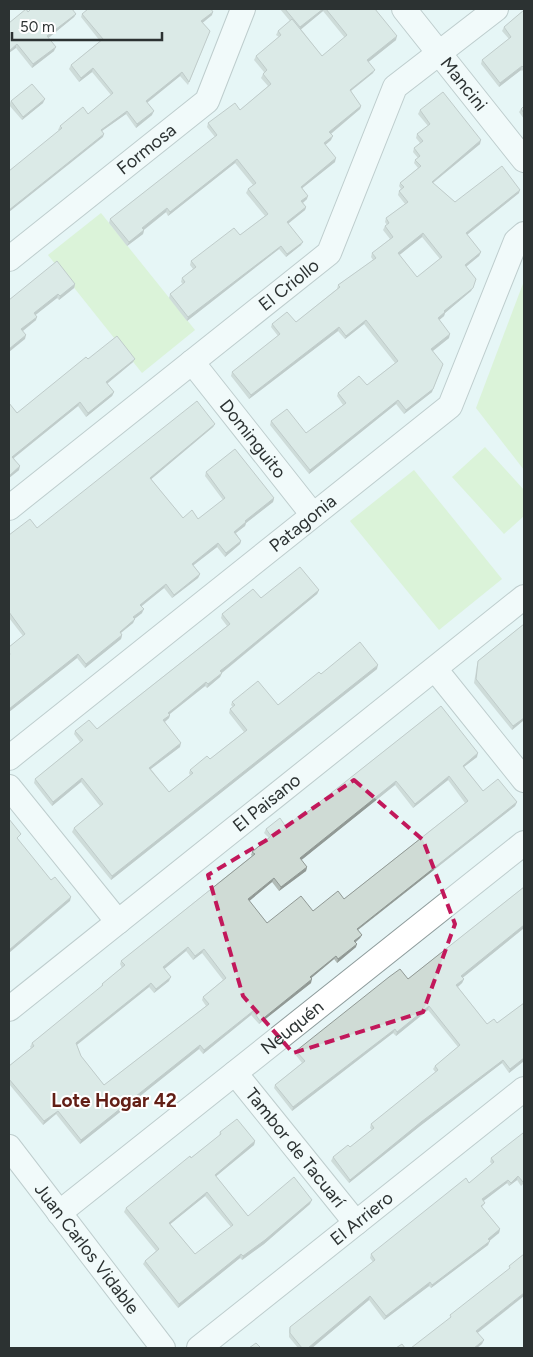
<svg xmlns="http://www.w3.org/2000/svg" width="533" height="1357" font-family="Figtree,sans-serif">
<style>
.green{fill:#ceefb5}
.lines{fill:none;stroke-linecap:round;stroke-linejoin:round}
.minor-casing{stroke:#8e9c9c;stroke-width:26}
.minor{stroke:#fff;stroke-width:24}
.wall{fill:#b2bcb7;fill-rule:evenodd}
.shaded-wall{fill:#919995}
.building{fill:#cfdbd5;stroke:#919995;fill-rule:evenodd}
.marked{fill:none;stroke:#c2185b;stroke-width:4;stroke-dasharray:10 6;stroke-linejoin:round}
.labels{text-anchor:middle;stroke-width:4;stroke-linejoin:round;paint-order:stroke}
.street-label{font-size:18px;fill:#2c3232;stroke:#fff}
.neighbourhood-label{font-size:19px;font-weight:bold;fill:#621e15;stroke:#fff}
</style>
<rect width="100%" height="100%" fill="#e6f5f6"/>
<g class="green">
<polygon points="101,213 195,330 142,373 48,255"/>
<polygon points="524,281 524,470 476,408"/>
<polygon points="485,447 524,490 524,516 504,534 452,477"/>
<polygon points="414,470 502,579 439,630 350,521"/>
</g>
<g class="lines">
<g class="minor-casing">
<g id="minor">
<path id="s1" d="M404,9L524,160"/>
<path id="s2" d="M9,259L207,101L243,9"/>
<path id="s3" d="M192,362L313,515"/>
<path id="s4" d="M9,508L329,253L395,87L496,9"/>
<polyline points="435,669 524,780"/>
<path id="s5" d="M9,758L450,406L516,241L524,234"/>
<polyline points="9,787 118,922"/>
<path id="s6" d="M9,1009L524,597"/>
<path id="s7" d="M235,1073L356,1223"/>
<path id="s8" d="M9,1147L163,1348"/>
<path id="s9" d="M59,1213L524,843"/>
<path id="s10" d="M199,1348L524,1089"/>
</g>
</g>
<use href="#minor" class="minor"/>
</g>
<g class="wall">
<path d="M280,9H375L396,40L368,62L373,73L351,91L361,106L360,109L331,134V140L325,145L335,162L302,188L307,199L303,203L306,207L305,210L288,224L301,245L286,257L279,249L187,321L169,298L170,294L183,284L181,282L182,278L193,269L190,265L191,261L240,235L265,216L246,193L248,189L253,185L235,163L168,216L166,212L144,230L143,234L127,246L109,223L110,219L215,137L207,127L208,123L240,110L268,86L261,78L264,72L254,60L256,56L279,37L276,35L278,31L290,21ZM323,11L345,38L322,56L301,29Z"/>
<polygon points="524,10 524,69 522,71 521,70 499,87 481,64 482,60 509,39 502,31 504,27"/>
<polygon points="28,12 76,14 74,17 48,38 54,51 32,68 16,48"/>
<polygon points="82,14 212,15 202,23 210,31 188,85 180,76 147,103 152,115 136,128 126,114 102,131 103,137 58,130 60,126 88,114 111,95 92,72 79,82 69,69 71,65 100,41 81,17"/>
<polygon points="11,101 43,103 22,120 9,105"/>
<polygon points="524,106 524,119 519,112 521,109"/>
<path d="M420,110L480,144L433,183L455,202L519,193L467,235L481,252L479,256L466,267L476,279L471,291L445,313L444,316L439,320L449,338L433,351L432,392L404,414L396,404L309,474L270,425L271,421L306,433L343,405L337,396L338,393L367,385L395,363L364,324L345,339L338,331L249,399L231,376L232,372L278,336L271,327L272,324L296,322L337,289L338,285L373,260L371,257L372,253L390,239L383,230L385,226L387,225L385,222L386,218L405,204L398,195L399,191L401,189L399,186L400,183L418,168L414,163L415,160L418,158L413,152L414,148L420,143L416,138L417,134L428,126L418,114ZM422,237L440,259L417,277L399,255Z"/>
<polygon points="75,284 74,288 59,300 57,298 35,315 36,320 23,331 25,339 9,300"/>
<polygon points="88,359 133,362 107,384 114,392 112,396 86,417 78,406 14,458 19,470 9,478 9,403 17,413"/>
<polygon points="215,424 213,427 151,479 183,518 198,519 223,500 205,476 206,472 274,498 273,502 246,523 245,526 236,533 241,541 240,544 225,557 217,547 193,565 200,574 198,578 172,598 164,588 142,606 142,613 134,619 133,623 121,633 122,635 121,639 85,668 77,658 9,712 9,647 23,636 9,618 9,535 37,528"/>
<polygon points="319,590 317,594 222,673 220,677 207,688 205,686 170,714 169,718 165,722 180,747 151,769 169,792 190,775 189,773 190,770 210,759 244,732 229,713 230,709 233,707 231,705 232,702 278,705 321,674 377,669 111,880 72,832 74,828 100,806 81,782 52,806 34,783 35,779 80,742 74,734 75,731 97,729 227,626 221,618 222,614 261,598"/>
<polygon points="524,624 524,720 512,730 474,683 477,665 478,661"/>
<path d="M441,706L477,757L464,767L483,791L517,802L515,806L358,930L362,935L360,938L356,942V947L337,963L334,959L311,978V983L259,1024L251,1015L203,1054L199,1049L80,1144L56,1114L43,1125L9,1084V1066L31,1048L30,1047L32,1043L101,988L102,984L122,968L120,964L121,961L252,856L251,855L252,852L269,838L264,833L266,829L286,827L306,813ZM448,780L465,803L344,899L313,911L267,923L249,901L272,882L279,891L306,871L307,867L301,860L395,785L413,808ZM186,951L193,960L202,953L223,980L203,997L202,1000L206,1006L104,1085L81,1056L77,1045L149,987L154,993L169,981L164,969Z"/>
<polygon points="524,887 524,928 462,978 464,979 462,983 458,987 487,1024 497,1023 524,1003 524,1061 509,1073 502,1063 420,1126 349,1183 331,1161 333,1157 350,1147 372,1130 370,1128 371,1124 436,1073 433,1069 435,1066 458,1047 428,1010 396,1036 393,1033 292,1111 274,1088 275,1085 302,1063 295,1054 296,1051 408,979"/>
<path d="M220,1132L255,1141L254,1145L216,1176L248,1216L310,1204L264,1244L242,1260L240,1258L178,1308L143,1264L145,1261L156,1251L124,1212L126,1208L219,1136ZM205,1196L231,1227L195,1254L170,1224Z"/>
<polygon points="524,1135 524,1183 521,1186 517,1180 509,1186 507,1183 483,1201 485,1203 483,1206 482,1207 500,1229 499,1233 489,1240 488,1245 431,1288 429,1286 384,1320 369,1300 312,1348 298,1348 289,1337 289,1330 290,1327 373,1262 370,1258 371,1254 469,1183 492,1164 490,1162 491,1158"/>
</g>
<g class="shaded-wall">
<polygon points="323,9 324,9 323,11 299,31 300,27"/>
<polygon points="213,12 212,15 200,25 201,21"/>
<polygon points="76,14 74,17 46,40 47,36"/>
<polygon points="397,36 396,40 366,64 367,60"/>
<polygon points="17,44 16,48 9,53 9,51"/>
<polygon points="56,47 54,51 32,68 33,64"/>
<polygon points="522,66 521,70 499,87 500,83"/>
<polygon points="93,68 92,72 79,82 81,78"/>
<polygon points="375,70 373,73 348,93 350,90"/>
<polygon points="182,72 180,76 144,105 146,101"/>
<polygon points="45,99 43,103 22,120 23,117"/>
<polygon points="361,106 360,109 328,136 329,132"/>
<polygon points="127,111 126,114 99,133 101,130"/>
<polygon points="154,111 152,115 136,128 137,124"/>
<polygon points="104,134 103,137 9,212 9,210"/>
<polygon points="333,136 331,140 323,147 324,143"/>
<polygon points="481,140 480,144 430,185 432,182"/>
<polygon points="336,158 335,162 300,190 301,187"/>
<polygon points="237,159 235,163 168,216 170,212"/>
<polygon points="520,190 519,193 464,237 466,233"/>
<polygon points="308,196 307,199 300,205 301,201"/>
<polygon points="306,207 305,210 285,226 287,222"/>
<polygon points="167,208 166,212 141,232 142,228"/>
<polygon points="144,230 143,234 127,246 129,242"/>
<polygon points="423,233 422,237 397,257 398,253"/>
<polygon points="303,242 301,245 286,257 287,254"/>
<polygon points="281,246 279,249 187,321 188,317"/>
<polygon points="481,252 479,256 463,269 465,265"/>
<polygon points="75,284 74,288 59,300 60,296"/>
<polygon points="473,288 471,291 445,313 444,316 437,322 438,318 444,311"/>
<polygon points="58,294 57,298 33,317 34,313"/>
<polygon points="37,317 36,320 20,333 21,329"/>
<polygon points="366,320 364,324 345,339 346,336"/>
<polygon points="339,327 338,331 249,399 251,395"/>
<polygon points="450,334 449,338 430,353 431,349"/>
<polygon points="26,335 25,339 9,352 9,349"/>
<polygon points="135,359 133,362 104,386 106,382"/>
<polygon points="443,364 432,392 404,414 406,410"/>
<polygon points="114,392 112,396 86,417 88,413"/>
<polygon points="398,400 396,404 309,474 310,470"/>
<polygon points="80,402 78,406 11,460 12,457"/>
<polygon points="215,424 213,427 149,481 150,478"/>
<polygon points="20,466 19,470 9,478 9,476"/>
<polygon points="274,498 273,502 246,523 245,526 233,535 234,532 245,521"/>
<polygon points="241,541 240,544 225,557 226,553"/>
<polygon points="218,543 217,547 190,568 192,564"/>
<polygon points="200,574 198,578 172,598 174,595"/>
<polygon points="166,584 164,588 139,608 140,605"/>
<polygon points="319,590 317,594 219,675 220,671"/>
<polygon points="144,609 142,613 132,621 133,617"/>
<polygon points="135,619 133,623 118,635 120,632"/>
<polygon points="122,635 121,639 85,668 86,664"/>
<polygon points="78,654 77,658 9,712 9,709"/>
<polygon points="378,665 377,669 111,880 112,876"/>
<polygon points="222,673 220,677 207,688 208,684"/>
<polygon points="206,682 205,686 167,716 168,713"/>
<polygon points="170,715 169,718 162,724 163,720"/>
<polygon points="524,718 524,720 512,730 513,726"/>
<polygon points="181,743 180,747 148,771 149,768"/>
<polygon points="478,753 477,757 461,769 463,766"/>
<polygon points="449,776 448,780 413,808 415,804"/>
<polygon points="82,778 81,782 52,806 53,802"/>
<polygon points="396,781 395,785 299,862 300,858"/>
<polygon points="517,802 515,806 355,932 357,929"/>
<polygon points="307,867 306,871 279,891 281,887"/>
<polygon points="274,878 272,882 247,903 248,899"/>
<polygon points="71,897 70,901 9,953 9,950"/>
<polygon points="524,925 524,928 460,980 461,976"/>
<polygon points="362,935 360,938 353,944 354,941"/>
<polygon points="357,944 356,947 337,963 338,959"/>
<polygon points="188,947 186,951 162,971 163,967"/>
<polygon points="204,949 202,953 193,960 195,956"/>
<polygon points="336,956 334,959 309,980 310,977"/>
<polygon points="171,977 169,981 154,993 156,989"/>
<polygon points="312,979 311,983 259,1024 260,1021"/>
<polygon points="464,979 462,983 455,989 456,985"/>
<polygon points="151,983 149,987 74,1047 76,1043"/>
<polygon points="429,1006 428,1010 396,1036 397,1032"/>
<polygon points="253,1011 251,1015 203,1054 204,1050"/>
<polygon points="395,1029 393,1033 292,1111 293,1107"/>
<polygon points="200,1045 199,1049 80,1144 81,1140"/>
<polygon points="524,1058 524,1061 509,1073 510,1069"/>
<polygon points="503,1060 502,1063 420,1126 349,1183 350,1180 421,1122"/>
<polygon points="58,1111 56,1114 43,1125 44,1121"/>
<polygon points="255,1141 254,1145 214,1178 215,1175"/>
<polygon points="518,1176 517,1180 509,1186 511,1183"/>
<polygon points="508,1180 507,1183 481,1203 482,1199"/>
<polygon points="207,1192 205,1196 168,1226 169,1223"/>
<polygon points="312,1200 310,1204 264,1244 242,1260 243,1256"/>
<polygon points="500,1229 499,1233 487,1243 488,1239"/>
<polygon points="490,1241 488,1245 431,1288 432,1285"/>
<polygon points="241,1254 240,1258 178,1308 179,1304"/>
<polygon points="430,1282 429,1286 384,1320 386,1316"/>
<polygon points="524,1293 524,1296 475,1335 476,1331"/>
<polygon points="370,1296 369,1300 312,1348 308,1348"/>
<polygon points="484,1340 482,1344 477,1348 474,1348"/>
</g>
<g class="building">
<polygon points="26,9 28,12 31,9 72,9 76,14 47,36 56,47 33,64 17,44 9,51 9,23"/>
<polygon points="88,9 211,9 213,12 201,21 210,31 189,82 182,72 146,101 154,111 137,124 127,111 101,130 104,134 9,210 9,171 62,128 60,126 83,107 88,114 113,93 93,68 81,78 71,65 103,39 82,14"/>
<polygon points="285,9 323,9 300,27"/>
<polygon points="326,9 375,9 397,36 367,60 375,70 350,90 361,106 329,132 333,136 324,143 336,158 301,187 308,196 301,201 306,207 287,222 303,242 287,254 281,246 188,317 170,294 185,282 182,278 196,267 191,261 234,228 240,235 268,214 248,189 256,183 237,159 170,212 167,208 142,228 144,230 129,242 110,219 217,135 208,123 235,103 240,110 271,84 263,74 267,70 256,56 281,35 278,31 292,19 322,56 347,35"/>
<polygon points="524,10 524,66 523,67 522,66 500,83 482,60 511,37 504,27"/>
<polygon points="32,84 45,99 23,117 11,101"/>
<path d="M443,92L481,140L432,182L455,202L502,166L520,190L466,233L481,252L465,265L476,279L473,288L444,311L445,312L438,318L450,334L431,349L443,364L433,389L406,410L398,400L310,470L271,421L287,409L306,433L346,403L338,393L359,376L367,385L398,361L366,320L346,336L339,327L251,395L232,372L280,334L272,324L287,312L296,322L340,287L338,285L376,258L372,253L393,237L385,226L389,223L386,218L408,202L399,191L404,187L400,183L421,166L415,160L420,156L414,148L423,141L417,134L430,124L420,110ZM423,233L442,257L417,277L398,253Z"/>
<polygon points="524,106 524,113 521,109"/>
<polygon points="57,261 75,284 60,296 58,294 34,313 37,317 21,329 26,335 9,349 9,300"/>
<polygon points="117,336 135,359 106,382 114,392 88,413 80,402 12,457 20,466 9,476 9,403 17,413 86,357 88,359"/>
<polygon points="197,401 215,424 150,478 183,518 192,510 198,519 225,498 206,472 235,449 274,498 245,521 246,522 234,532 241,541 226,553 218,543 192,564 200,574 174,595 166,584 140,605 144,609 133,617 135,619 120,632 122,635 86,664 78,654 9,709 9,656 10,654 9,652 9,647 25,634 9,612 9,535 30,519 37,528"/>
<polygon points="300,567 319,590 229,664 220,671 222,673 208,684 206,682 177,706 168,713 170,715 163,720 181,743 149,768 169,792 193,773 190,770 207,756 210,759 247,730 230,709 235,705 232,702 258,681 278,705 319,672 321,674 360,642 378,665 112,876 74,828 103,804 82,778 53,802 35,779 83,740 75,731 89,720 97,729 230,624 222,614 253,589 261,598"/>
<polygon points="524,624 524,718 513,726 476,679 478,661"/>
<path d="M441,706L478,753L463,766L483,791L498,779L517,802L357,929L362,935L354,941L357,944L338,959L336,956L310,977L312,979L260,1021L253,1011L204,1050L200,1045L81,1140L58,1111L44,1121L9,1079V1066L34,1046L32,1043L103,985L102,984L125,965L121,961L255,854L252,852L271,836L266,829L280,818L286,827L305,811L306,813ZM449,776L468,801L344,899L338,891L313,911L301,896L267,923L248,899L274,878L281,887L307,867L300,858L396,781L415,804ZM188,947L195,956L204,949L226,978L203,997L209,1004L104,1085L81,1056L76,1043L151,983L156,989L171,977L163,967Z"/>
<polygon points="9,819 21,834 17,838 30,854 51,880 55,877 71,897 9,950"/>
<polygon points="524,887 524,925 461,976 464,979 456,985 487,1024 494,1019 497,1023 524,1003 524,1058 510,1069 503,1060 421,1122 350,1180 333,1157 348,1145 350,1147 374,1128 371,1124 438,1070 435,1066 460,1045 429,1006 397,1032 395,1029 293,1107 275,1085 305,1061 296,1051 389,977 400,969 408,979"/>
<path d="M237,1119L255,1141L215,1175L248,1216L294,1177L312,1200L265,1240L243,1256L241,1254L179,1304L145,1261L159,1249L126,1208L190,1156L191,1158L221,1134L220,1132ZM207,1192L233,1225L195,1254L169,1223Z"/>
<polygon points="523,1133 524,1135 524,1180 523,1182 518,1176 511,1183 508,1180 482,1199 485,1203 481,1206 500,1229 488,1239 490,1241 432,1285 430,1282 386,1316 370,1296 308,1348 302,1348 290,1333 290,1327 375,1260 371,1254 466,1178 469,1183 494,1162 491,1158"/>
<polygon points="524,1254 524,1293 476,1331 484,1340 474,1348 411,1348 451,1317 450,1315 510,1268 509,1266"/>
<polygon points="256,1343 261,1348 249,1348"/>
<polygon points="402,1344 405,1348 396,1348"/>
</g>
<path d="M0 0H533V1357H0ZM354,780L423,840L455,924L423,1012L293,1053L243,996L208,875L265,841Z" fill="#e6f5f6" fill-opacity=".55" fill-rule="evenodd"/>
<path class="marked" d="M354,780L423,840L455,924L423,1012L293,1053L243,996L208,875L265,841Z"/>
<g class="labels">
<g class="street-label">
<text dy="6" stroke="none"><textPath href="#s1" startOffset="96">Mancini</textPath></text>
<text dy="6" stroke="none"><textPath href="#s2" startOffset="176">Formosa</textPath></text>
<text dy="6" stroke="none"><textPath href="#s4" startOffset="358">El Criollo</textPath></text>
<text dy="6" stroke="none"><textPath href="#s3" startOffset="98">Dominguito</textPath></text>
<text dy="6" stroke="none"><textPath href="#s5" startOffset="376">Patagonia</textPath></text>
<text dy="6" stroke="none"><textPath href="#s6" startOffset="330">El Paisano</textPath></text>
<text dy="6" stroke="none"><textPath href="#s9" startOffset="298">Neuquén</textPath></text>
<text dy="6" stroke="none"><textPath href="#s7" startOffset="96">Tambor de Tacuarí</textPath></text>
<text dy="6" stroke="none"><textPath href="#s10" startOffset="208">El Arriero</textPath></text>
<text dy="6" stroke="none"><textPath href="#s8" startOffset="128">Juan Carlos Vidable</textPath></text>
</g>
<g class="neighbourhood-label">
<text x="114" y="1107">Lote Hogar 42</text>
</g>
</g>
<rect width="533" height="1357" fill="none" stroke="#2c3232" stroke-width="20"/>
<path d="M12 32v8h150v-8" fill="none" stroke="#2c3232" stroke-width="2.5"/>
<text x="20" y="32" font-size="15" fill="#2c3232" stroke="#ffffff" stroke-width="4" paint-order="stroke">50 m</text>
</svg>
